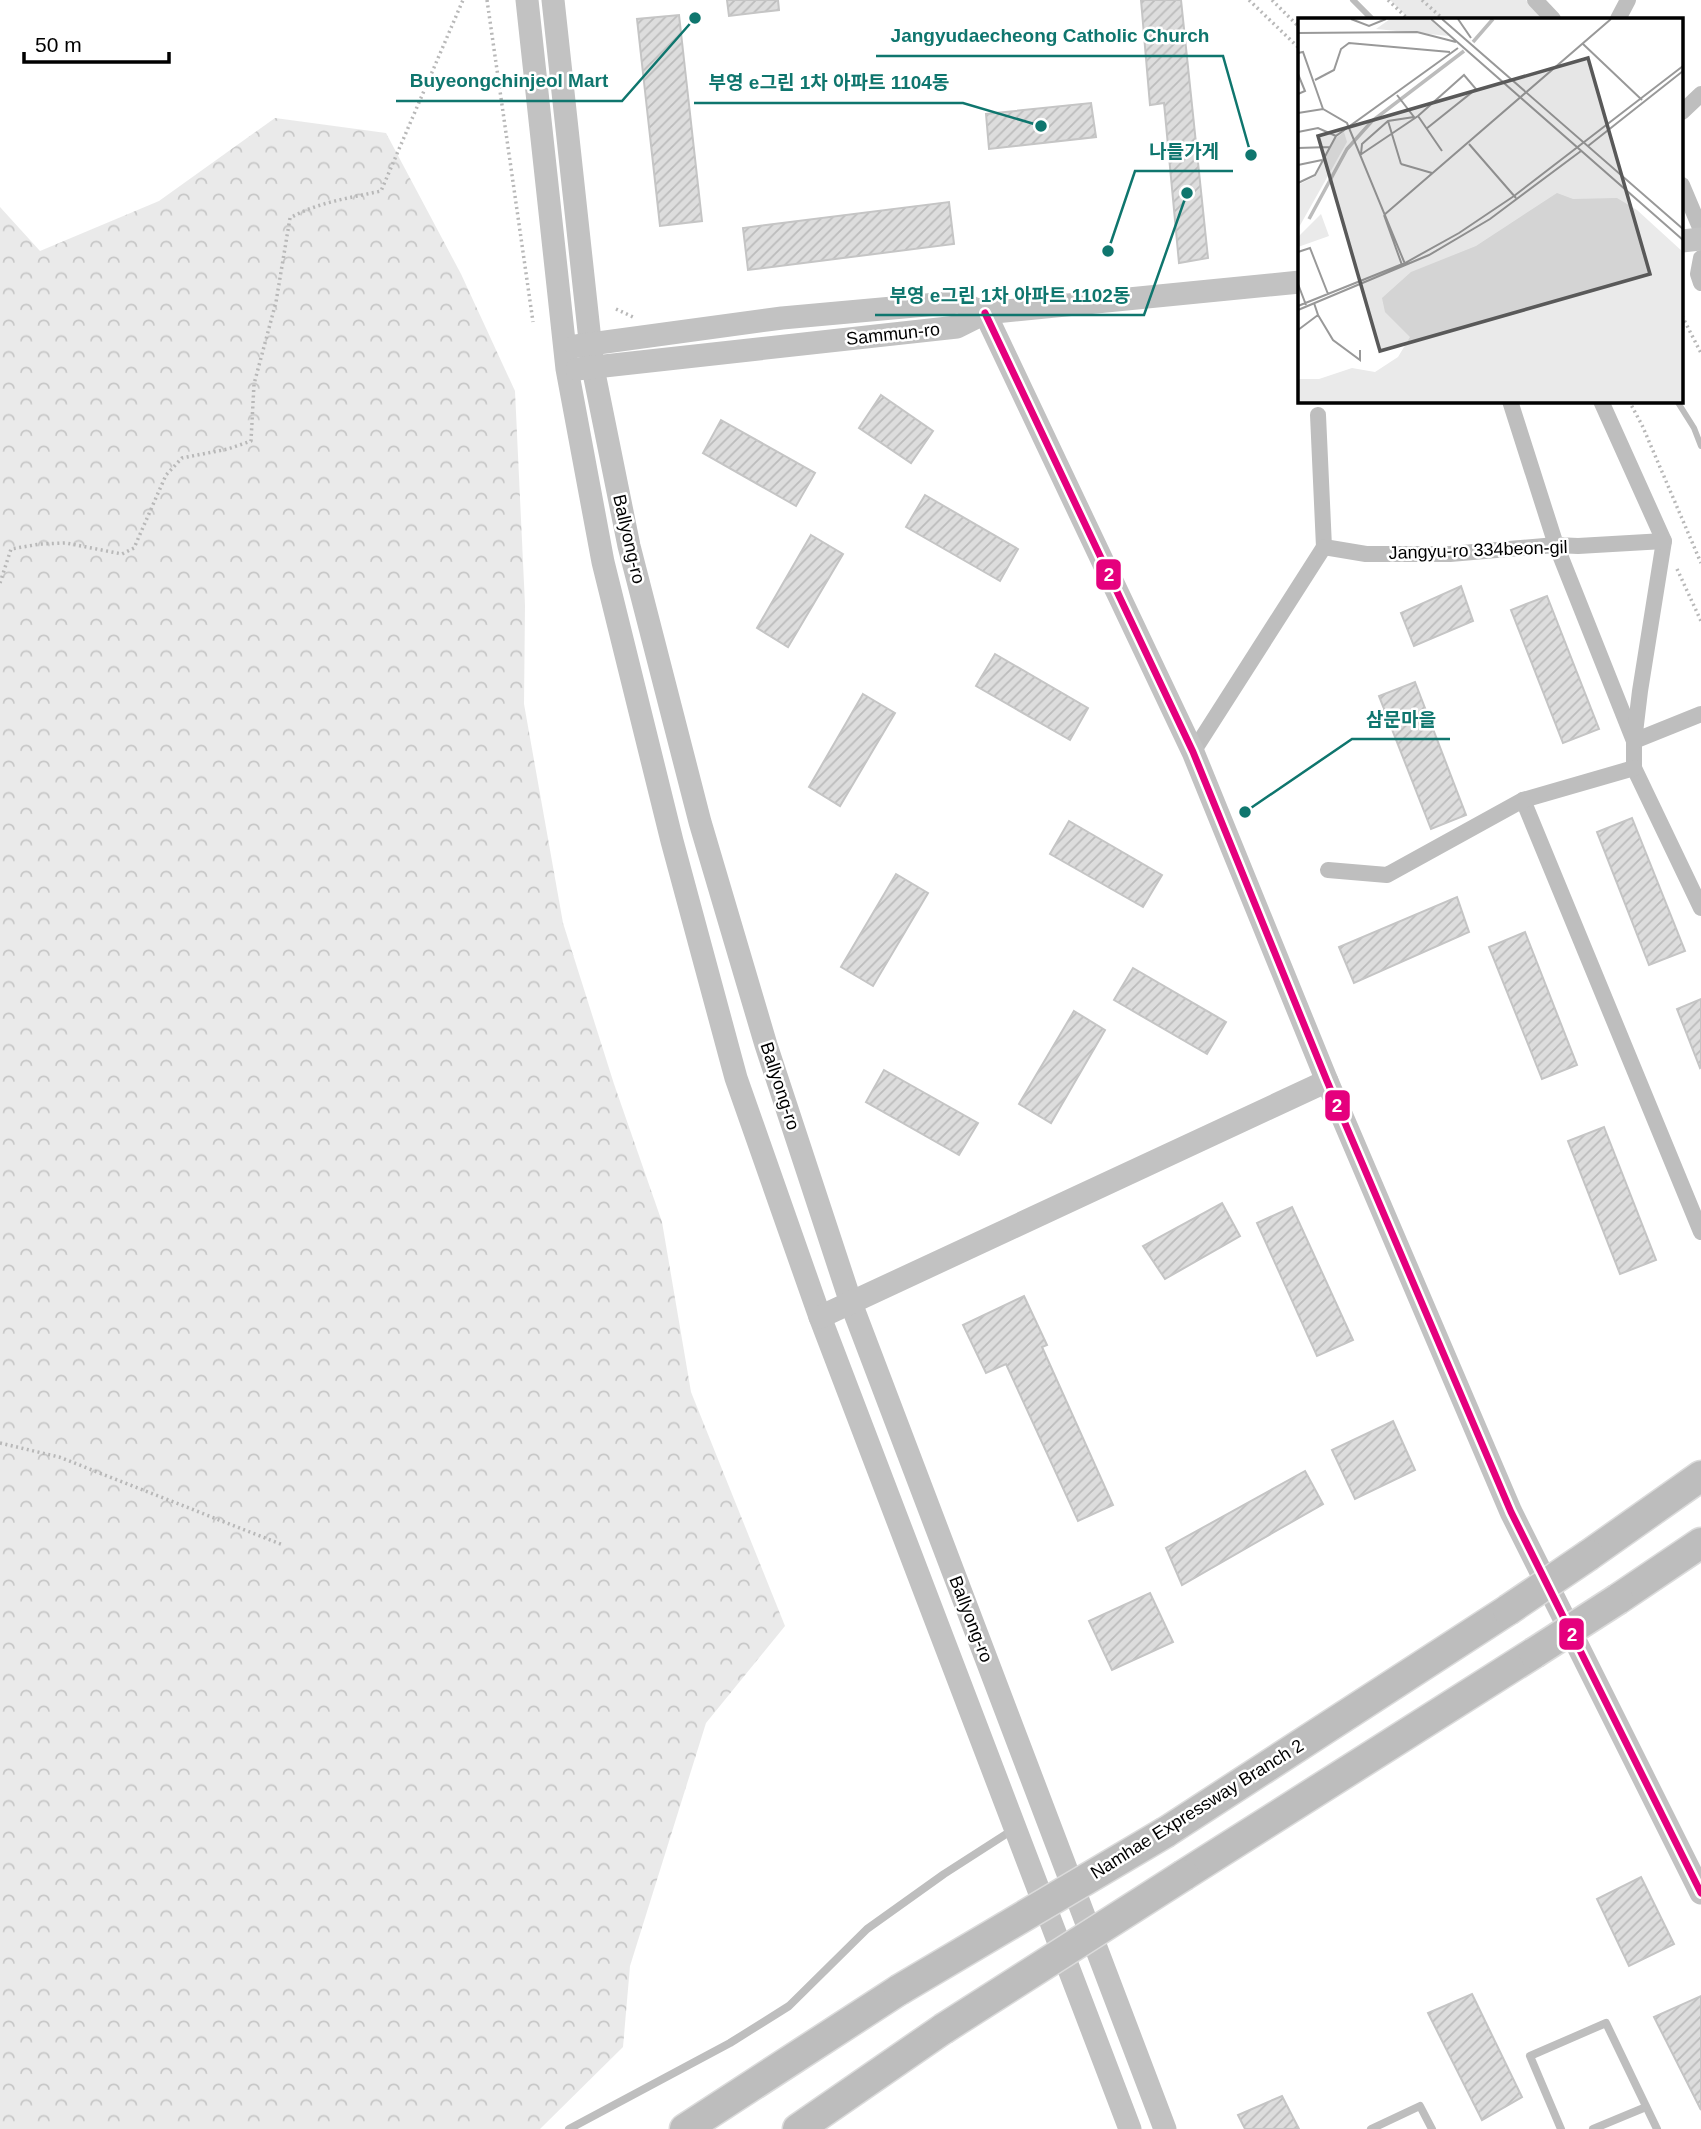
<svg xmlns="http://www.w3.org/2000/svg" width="1701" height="2129" font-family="Helvetica,'Noto Sans KR',sans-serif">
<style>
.forest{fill:url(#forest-crowns)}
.park{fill:#eaeaea}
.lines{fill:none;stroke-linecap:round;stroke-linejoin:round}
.stream{stroke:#bcbcbc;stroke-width:6}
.building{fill:url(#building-hatch);stroke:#c5c5c5;stroke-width:2}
.highway-casing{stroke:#dbdbdb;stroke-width:33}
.path{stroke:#b8b8b8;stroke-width:3.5;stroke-dasharray:2 3.5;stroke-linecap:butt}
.lane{stroke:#bebebe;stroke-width:8}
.street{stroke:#bebebe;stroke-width:16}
.secondary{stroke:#c2c2c2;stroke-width:23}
.highway{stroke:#bdbdbd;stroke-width:30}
.highway-bridge-casing{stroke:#dbdbdb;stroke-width:33;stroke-linecap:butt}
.highway-bridge{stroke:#bdbdbd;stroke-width:30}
.bus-1-casing{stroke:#fff;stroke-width:12}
.bus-1{stroke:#e5007d;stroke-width:7}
.labels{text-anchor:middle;stroke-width:5;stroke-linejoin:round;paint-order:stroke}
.street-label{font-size:18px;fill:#000;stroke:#fff}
.inset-river{fill:none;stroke:#bcbcbc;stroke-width:3.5}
.inset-road{fill:none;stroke:#999;stroke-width:2}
.view{fill:#595959;fill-opacity:0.15;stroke:#595959;stroke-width:3.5}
.inset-edge{fill:none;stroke:#000;stroke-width:3.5}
.leader{fill:none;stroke:#0f766e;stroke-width:2.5}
.callout-dot{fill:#0f766e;stroke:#fff;stroke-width:2.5}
.callout-label{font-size:19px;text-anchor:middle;font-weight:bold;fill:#0f766e;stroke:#fff;stroke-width:5;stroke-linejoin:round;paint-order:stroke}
.line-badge{stroke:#fff;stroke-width:2.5}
.badge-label{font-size:19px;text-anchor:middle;font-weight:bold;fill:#fff}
</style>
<defs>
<pattern id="forest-crowns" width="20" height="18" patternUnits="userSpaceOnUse" patternTransform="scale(1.75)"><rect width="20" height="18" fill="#eaeaea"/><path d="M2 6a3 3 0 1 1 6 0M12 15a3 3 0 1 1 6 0" fill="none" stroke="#c7c7c7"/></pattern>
<pattern id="building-hatch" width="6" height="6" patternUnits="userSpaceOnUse" patternTransform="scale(1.75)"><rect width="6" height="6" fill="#ddd"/><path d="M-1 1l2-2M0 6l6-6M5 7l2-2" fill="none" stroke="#bcbcbc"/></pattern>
</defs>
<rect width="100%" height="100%" fill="#fff"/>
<polygon class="forest" points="275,118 386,133 461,274 515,391 525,605 524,704 563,923 614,1084 662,1222 691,1392 785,1626 706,1723 630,1966 623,2047 540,2129 0,2129 0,207 40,251 159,201"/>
<polygon class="park" points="1390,0 1526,0 1545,19 1409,19"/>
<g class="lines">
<g class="stream">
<polyline points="1353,0 1372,19"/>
<polyline points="1677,401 1694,428 1701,446"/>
</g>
</g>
<g class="building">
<polygon points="727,0 778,0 779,10 729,16"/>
<polygon points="1141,0 1181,0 1208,258 1179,263 1164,103 1150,105"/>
<polygon points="679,15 702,221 660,226 637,19"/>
<polygon points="1091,103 1096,137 989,149 986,114"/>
<polygon points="949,202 954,244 748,270 743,228"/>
<polygon points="881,395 933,431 911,463 859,428"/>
<polygon points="721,420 815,473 796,506 703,453"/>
<polygon points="925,495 1018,549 1000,581 906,527"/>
<polygon points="811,535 843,554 788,647 757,628"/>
<polygon points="1461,586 1473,621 1414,646 1401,613"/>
<polygon points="1547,596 1599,729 1563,743 1511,610"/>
<polygon points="995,654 1088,708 1070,740 976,686"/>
<polygon points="1415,682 1466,815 1431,829 1379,696"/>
<polygon points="863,694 895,713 840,806 809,787"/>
<polygon points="1632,818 1685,951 1649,965 1597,832"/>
<polygon points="1069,821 1162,875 1143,907 1050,854"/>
<polygon points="896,874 928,893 873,986 841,967"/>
<polygon points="1457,897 1469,932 1354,983 1339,947"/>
<polygon points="1525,932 1577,1065 1542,1079 1489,947"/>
<polygon points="1133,968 1226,1022 1207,1054 1114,1000"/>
<polygon points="1701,999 1701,1067 1700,1068 1677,1009"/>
<polygon points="1074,1011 1105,1030 1051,1123 1019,1104"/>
<polygon points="884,1070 978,1123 959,1155 866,1102"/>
<polygon points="1604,1127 1656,1260 1620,1274 1568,1141"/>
<polygon points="1222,1203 1240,1236 1165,1279 1143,1246"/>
<polygon points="1292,1207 1353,1340 1317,1356 1257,1223"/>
<polygon points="1024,1296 1047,1345 1042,1347 1113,1505 1078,1521 1006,1364 986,1373 963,1325"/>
<polygon points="1393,1421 1415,1470 1355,1499 1332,1450"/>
<polygon points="1305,1471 1323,1504 1182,1585 1166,1548"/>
<polygon points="1150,1593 1173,1642 1112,1670 1089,1621"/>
<polygon points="1641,1877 1674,1944 1629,1966 1597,1899"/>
<polygon points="1472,1994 1522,2097 1482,2120 1428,2013"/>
<polygon points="1701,1996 1701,2110 1654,2017"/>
<polygon points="1282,2096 1299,2129 1245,2129 1238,2115"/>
</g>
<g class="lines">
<g class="highway-casing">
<g id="highway">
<polyline points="1589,1555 1701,1476"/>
<polyline points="1618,1599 1701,1543"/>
<polyline points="1166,1832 1508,1610"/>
<polyline points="1184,1875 1534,1653"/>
<polyline points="685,2129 899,1990"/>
<polyline points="798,2129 943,2029"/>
</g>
</g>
<g class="path">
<polyline points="487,0 533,322"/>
<polyline points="1249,0 1300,49"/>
<polyline points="1272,0 1300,28"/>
<polyline points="1388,0 1408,19"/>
<polyline points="1422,0 1443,19"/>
<polyline points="616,309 633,317"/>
<polyline points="1682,316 1701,353"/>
<polyline points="1629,401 1642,425 1701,563"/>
<polyline points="1677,569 1701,621"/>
<path d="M0,583L11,549L40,544L66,543L122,554L134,548L166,475L182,458L228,449L251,441L254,384L276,302L290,218C318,202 350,198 381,191L463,0"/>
<polyline points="0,1443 59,1457 283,1545"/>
</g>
<g class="lane">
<polyline points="569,2129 730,2043 789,2006 867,1929 944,1874 1014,1829"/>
<polyline points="1371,2129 1420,2106 1432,2129"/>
<polyline points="1561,2129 1530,2056 1606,2023 1657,2129"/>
<polyline points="1593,2129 1646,2107"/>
</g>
<g class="street">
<polyline points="1535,0 1553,19"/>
<polyline points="1618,19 1628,0"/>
<polyline points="1682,112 1701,94"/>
<polyline points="1682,185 1701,230"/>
<polyline points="1701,258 1698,274 1701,283"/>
<polyline points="1510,401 1556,545 1634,741 1634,768 1701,908"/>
<polyline points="1601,401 1664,541 1640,691 1634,741 1701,714"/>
<polyline points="1318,415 1324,547"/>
<polyline points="1324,547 1366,554 1450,554 1556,545 1578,546 1664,541"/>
<polyline points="1193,752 1324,547"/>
<polyline points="1523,800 1701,1232"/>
<polyline points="1328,870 1387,875 1523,800 1634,768"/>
</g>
<g class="secondary">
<polyline points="527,0 567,369 603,562 672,841 736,1078 820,1317 1130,2129"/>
<polyline points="553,0 593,368 629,546 700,822 766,1045 851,1303 1165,2129"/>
<polyline points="1682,241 1701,239"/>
<polyline points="985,313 1193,752 1327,1081 1511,1512 1701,1893"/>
<polyline points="576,346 782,318 959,302 985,313"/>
<polyline points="577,369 957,327 985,313 1300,282"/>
<polyline points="820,1317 1327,1081"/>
</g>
<use href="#highway" class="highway"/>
<g class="highway-bridge-casing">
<g id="highway-bridge">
<polyline points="1508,1610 1589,1555"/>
<polyline points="1534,1653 1618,1599"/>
<polyline points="899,1990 1166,1832"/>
<polyline points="943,2029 1184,1875"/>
</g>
</g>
<use href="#highway-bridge" class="highway-bridge"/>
<g class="bus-1-casing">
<polyline id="bus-1" points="985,313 1193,752 1327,1081 1511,1512 1701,1893"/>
</g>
<use href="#bus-1" class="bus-1"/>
</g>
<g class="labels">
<g class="street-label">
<text transform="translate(893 334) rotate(-6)" y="6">Sammun-ro</text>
<text transform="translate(629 539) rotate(77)" y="6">Ballyong-ro</text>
<text transform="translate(1478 550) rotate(-2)" y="6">Jangyu-ro 334beon-gil</text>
<text transform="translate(780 1086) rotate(72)" y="6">Ballyong-ro</text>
<text transform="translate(971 1619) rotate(69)" y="6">Ballyong-ro</text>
<text transform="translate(1197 1809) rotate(-32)" y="6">Namhae Expressway Branch 2</text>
</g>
</g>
<g transform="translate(1298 18)">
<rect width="385" height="385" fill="#fff"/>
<path d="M92,1H131L151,18L78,11ZM259,175L275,181L319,180L339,192L385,234V384H0V361H21L54,350L77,354L100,339L112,319L87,294L84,280L113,254L178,228Z" fill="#eaeaea"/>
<path d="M46,114L49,124L0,211V167L16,159L37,121ZM23,196L31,218L0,229V219Z" fill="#eaeaea"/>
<path class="inset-river" d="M175,24L195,1M11,201L49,131L74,103L166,33"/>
<path class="inset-road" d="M53,1L71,8L88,1M133,1L385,222M144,1L385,211M160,1L173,20M0,15L119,14L158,24M285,26L344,82M0,35L5,34L25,91M0,56L7,73L0,76M17,62L36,52L43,31L51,25L152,34M0,95L25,91L49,105L107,246M120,98L144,133M90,103L103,146M0,114L20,110L38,118M171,126L218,180M290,128L385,53M0,130L32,129M63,136L64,126L90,103L116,99L99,77M62,137L120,98L166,57L178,71L128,111M103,146L134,155M0,147L24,142M0,165L17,157L38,118L160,30M86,197L313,1M86,197L104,247M0,234L12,230L30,276M0,266L8,287M0,288L107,245L161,215L216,178L385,48M0,292L131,237L192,201L283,133M20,297L35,322L62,342V332M0,312L20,297L16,285"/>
<path class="view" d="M290,40L352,256L82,333L20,118Z"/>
<rect width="385" height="385" class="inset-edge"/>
</g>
<path class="leader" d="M1251 155L1223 56H876M695 18L622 101H396M1041 126L963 103H694M1108 251L1135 171H1233M1187 193L1144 315H875M1245 812L1352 739H1450"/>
<g class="callout-dot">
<circle cx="1251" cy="155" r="7"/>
<circle cx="695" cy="18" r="7"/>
<circle cx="1041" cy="126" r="7"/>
<circle cx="1108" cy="251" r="7"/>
<circle cx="1187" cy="193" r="7"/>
<circle cx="1245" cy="812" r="7"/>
</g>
<g class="callout-label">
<text x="1050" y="42">Jangyudaecheong Catholic Church</text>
<text x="509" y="87">Buyeongchinjeol Mart</text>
<text x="829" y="89">부영 e그린 1차 아파트 1104동</text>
<text x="1184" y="158">나들가게</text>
<text x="1010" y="302">부영 e그린 1차 아파트 1102동</text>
<text x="1401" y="726">삼문마을</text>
</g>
<g class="line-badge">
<rect x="1095" y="558" width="27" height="33" rx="7" fill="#e5007d"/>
<rect x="1324" y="1089" width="27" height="33" rx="7" fill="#e5007d"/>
<rect x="1558" y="1617" width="27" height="34" rx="7" fill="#e5007d"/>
</g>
<g class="badge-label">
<text x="1109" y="581">2</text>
<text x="1337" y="1112">2</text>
<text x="1572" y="1641">2</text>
</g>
<path d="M24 52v10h145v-10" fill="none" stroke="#000000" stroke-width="3.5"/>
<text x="35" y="52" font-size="21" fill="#000000" stroke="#ffffff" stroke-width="5" paint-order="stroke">50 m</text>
</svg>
